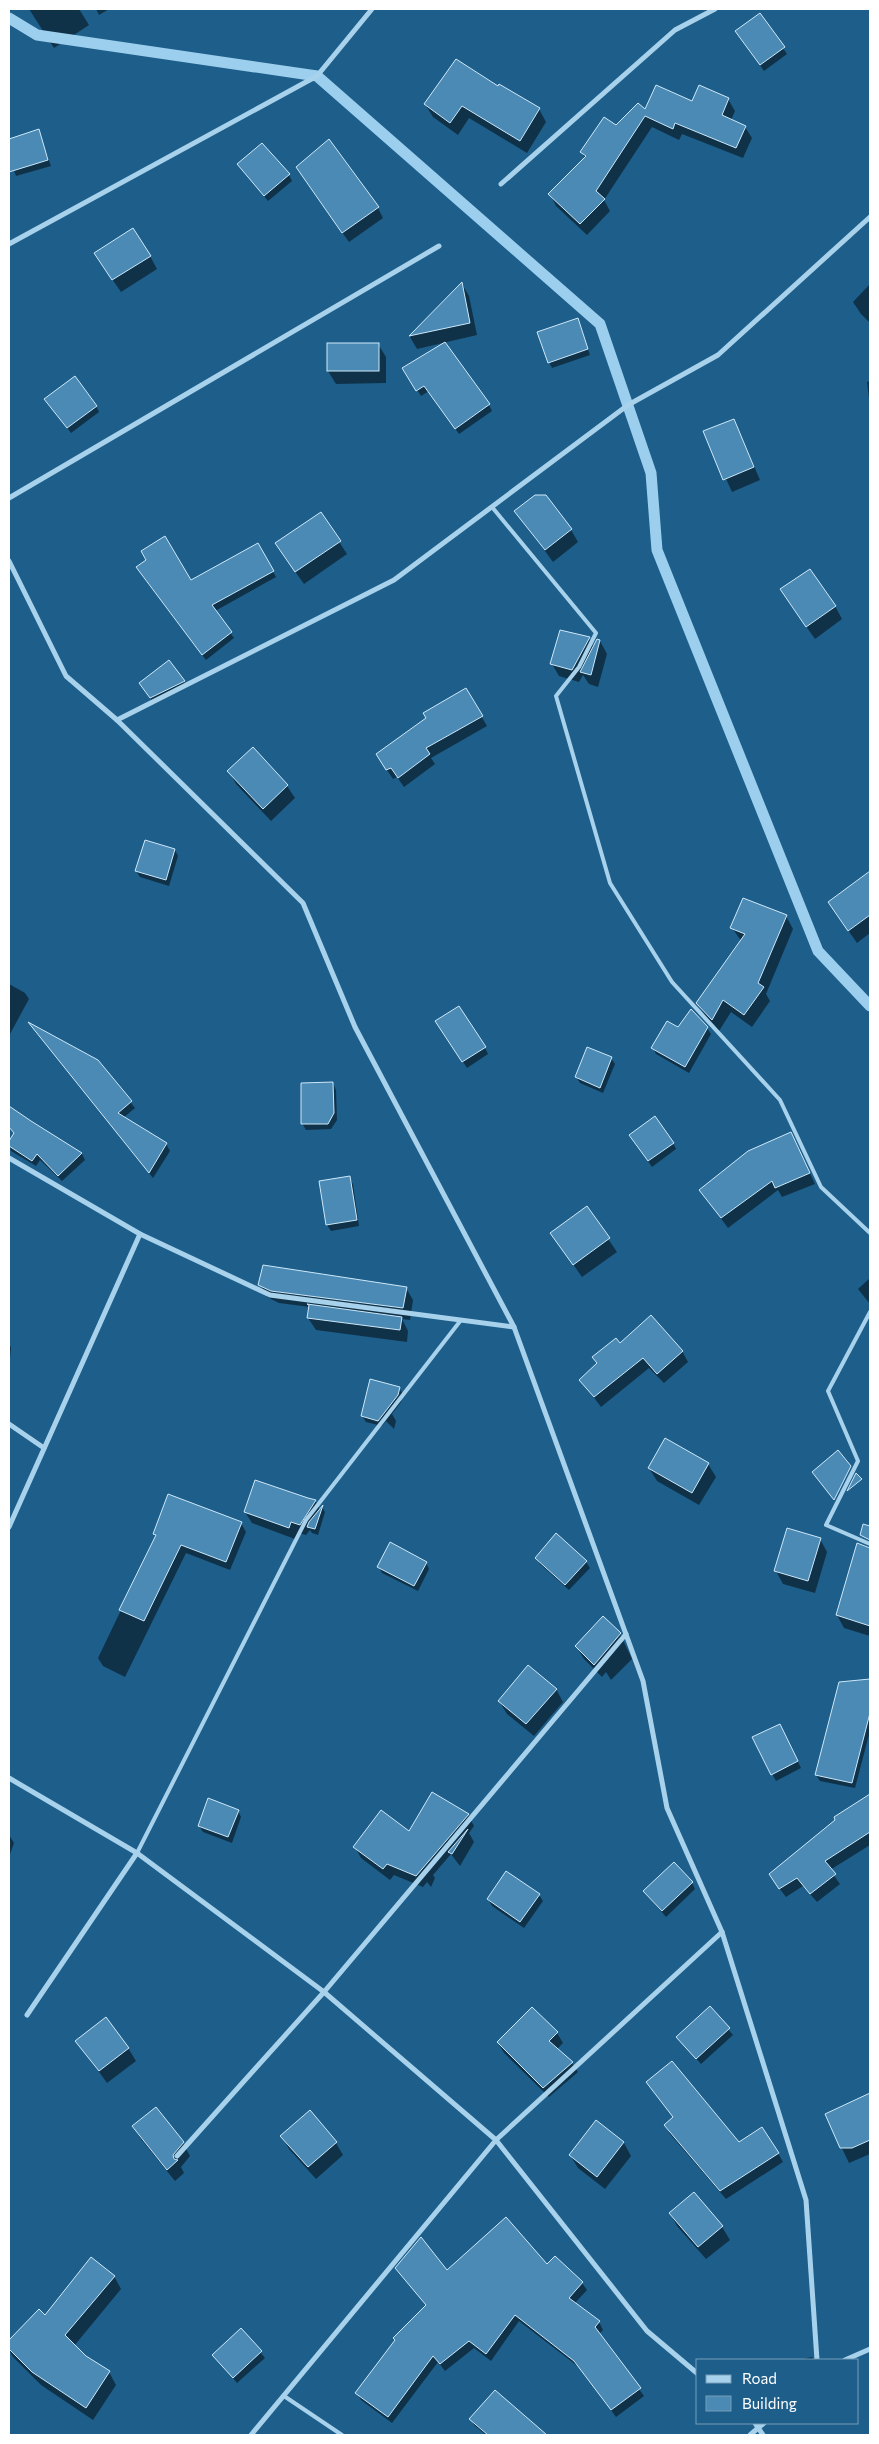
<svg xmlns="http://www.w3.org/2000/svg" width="879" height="2444" font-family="Commissioner,sans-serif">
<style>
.shadow{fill:#0007}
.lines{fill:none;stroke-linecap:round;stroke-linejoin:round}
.stream{stroke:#9ccfee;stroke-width:11}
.building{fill:#4a8ab4;stroke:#cee8f9}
.service{stroke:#a8d2ec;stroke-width:4}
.minor{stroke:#a8d2ec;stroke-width:5}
</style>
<rect width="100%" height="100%" fill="#1d5e8a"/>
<g class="shadow">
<polygon points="29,9 79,9 89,25 54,48"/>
<polygon points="96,9 109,9 99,15"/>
<polygon points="760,15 787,54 764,71 741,38"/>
<polygon points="498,88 539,109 546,122 527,153 469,118 458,135 433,117 425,104"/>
<polygon points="728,99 735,111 731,120 745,127 752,138 743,158 682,134 679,140 652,127 604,200 610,211 587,235 556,206 550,194 585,158 582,153 616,126 646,111"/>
<polygon points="38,131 51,166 16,176 9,157 9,140"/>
<polygon points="239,165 289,175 292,181 268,201"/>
<polygon points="303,177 378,208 383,218 349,242"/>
<polygon points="150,256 157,269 121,292 103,266"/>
<polygon points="462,284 469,296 477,335 417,349 410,337"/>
<polygon points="870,284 870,323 861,314 853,302"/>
<polygon points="580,326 590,355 552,368 549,362"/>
<polygon points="378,344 386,357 386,383 336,384 328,371"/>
<polygon points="404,368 489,405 492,411 459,434 429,391 421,396"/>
<polygon points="870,381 870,407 867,382"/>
<polygon points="50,405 96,406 99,412 71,433"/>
<polygon points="734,420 760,480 732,492 705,432"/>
<polygon points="516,511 571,530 578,542 553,562"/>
<polygon points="321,514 347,554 304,584 284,556"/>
<polygon points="258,545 276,577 215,611 234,638 206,660 141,574 190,582"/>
<polygon points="789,602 835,606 842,619 815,639"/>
<polygon points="589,639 594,648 598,641 600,641 607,654 598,687 589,684 583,675 579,682 559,676 552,664"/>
<polygon points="184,682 187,687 154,704 144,689"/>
<polygon points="466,690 487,726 431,758 435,764 404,787 397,777 393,779 383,764"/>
<polygon points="229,771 287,786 295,798 271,821 236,784"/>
<polygon points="175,850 178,856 169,886 140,877 136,871"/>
<polygon points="870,872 870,933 857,943 829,903"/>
<polygon points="786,916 793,929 766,994 770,1001 752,1027 731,1012 719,1031 705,1015 697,1003 742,942 732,928"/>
<polygon points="9,984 25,993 29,999 10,1034"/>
<polygon points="31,1025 97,1061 135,1108 123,1118 166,1144 170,1151 153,1178"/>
<polygon points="441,1028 485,1048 488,1054 467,1068"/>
<polygon points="679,1028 707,1028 711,1034 689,1073 656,1054 653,1048"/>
<polygon points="611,1058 615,1064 603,1093 580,1083 576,1077"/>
<polygon points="333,1083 336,1090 337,1120 331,1129 306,1130 302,1123"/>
<polygon points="9,1108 82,1154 85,1160 62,1181 40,1160 36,1166 11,1151 9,1143 15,1134 9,1128"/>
<polygon points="634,1141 673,1143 676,1149 652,1167"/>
<polygon points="796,1144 815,1184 782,1197 778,1190 728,1228 700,1190"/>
<polygon points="349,1178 353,1184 359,1226 331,1231 327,1225 321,1182"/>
<polygon points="587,1208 617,1252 582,1277 552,1234"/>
<polygon points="870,1278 870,1304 858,1289"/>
<polygon points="260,1284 406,1288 413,1300 410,1320 402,1319 408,1331 407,1342 316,1330 308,1318 310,1307 279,1303 267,1297"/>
<polygon points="9,1343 11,1348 9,1367"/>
<polygon points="620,1345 682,1351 688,1362 664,1383 649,1368 601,1407 581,1380 598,1365 594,1358"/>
<polygon points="371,1381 399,1388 403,1394 401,1402 392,1414 396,1421 394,1429 386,1421 382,1426 366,1422 362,1416"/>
<polygon points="708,1464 716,1477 699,1505 657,1481 649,1468"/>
<polygon points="256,1482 316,1502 320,1510 322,1507 325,1512 318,1535 312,1533 310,1530 306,1535 298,1533 295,1539 252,1523 245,1512"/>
<polygon points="241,1523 246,1532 230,1570 186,1553 125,1677 103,1666 98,1658 156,1537 154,1534"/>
<polygon points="820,1539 827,1552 815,1593 783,1584 776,1571"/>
<polygon points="536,1558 586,1562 590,1568 569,1590 540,1564"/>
<polygon points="426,1562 429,1569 418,1591 382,1573 379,1567"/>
<polygon points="850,1570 870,1576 870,1636 844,1628 837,1615"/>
<polygon points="620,1634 632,1659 611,1680 606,1672 602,1677 584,1659 576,1646"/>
<polygon points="870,1680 870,1731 855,1788 820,1781 816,1775 840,1684"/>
<polygon points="556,1689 563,1702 534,1736 507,1714 499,1701"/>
<polygon points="783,1731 801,1768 776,1781 753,1738"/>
<polygon points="870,1795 870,1845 830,1870 840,1884 817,1902 803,1886 786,1897 776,1884 837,1820 835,1817"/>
<polygon points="238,1811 241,1817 232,1843 203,1832 199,1826"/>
<polygon points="468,1815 474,1826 469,1833 474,1842 460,1866 451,1854 433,1875 435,1878 431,1887 427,1882 423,1887 394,1875 390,1880 361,1858 355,1847"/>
<polygon points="9,1835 14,1843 9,1857"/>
<polygon points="692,1883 695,1889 666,1917 644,1891"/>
<polygon points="539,1895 543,1901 524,1928 492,1906 488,1899"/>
<polygon points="710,2008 733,2035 701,2064 678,2038"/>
<polygon points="557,2033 563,2043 557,2049 572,2063 578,2072 549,2097 504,2053 498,2043"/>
<polygon points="77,2041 128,2048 136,2061 107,2083"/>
<polygon points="648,2082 739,2144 778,2153 783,2162 726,2199 670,2134 665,2125 674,2118"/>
<polygon points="869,2095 870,2154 849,2163 826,2115"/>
<polygon points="596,2122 624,2143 631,2156 605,2189 578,2168 570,2155"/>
<polygon points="133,2126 183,2143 190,2156 181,2167 184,2173 175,2181 141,2139"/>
<polygon points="282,2136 336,2143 343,2155 316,2179 289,2149"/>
<polygon points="693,2194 722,2227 730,2240 706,2259 677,2226 670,2213"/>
<polygon points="547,2266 582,2283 587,2290 575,2303 599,2322 603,2330 599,2334 644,2396 616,2417 580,2368 519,2321 491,2361 474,2348 445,2371 438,2362 392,2423 361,2400 357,2393 426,2306 397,2268 447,2271"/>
<polygon points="114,2276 121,2289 74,2346 85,2357 109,2372 116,2385 93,2420 41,2385 13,2357 9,2350 9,2341 39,2311 45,2317"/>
<polygon points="241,2329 265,2358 237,2383 214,2355"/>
<polygon points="812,2357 814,2360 798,2360"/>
<polygon points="495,2391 545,2435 486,2435 474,2425 471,2419"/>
</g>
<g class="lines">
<polyline class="stream" points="9,18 37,35 317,76 600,324 651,473 657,550 818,951 870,1006"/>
</g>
<g class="building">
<polygon points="760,13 785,47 760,65 735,31"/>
<polygon points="456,59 498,86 499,84 540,108 520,141 462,106 450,123 424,104"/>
<polygon points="656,85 692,101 699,85 729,98 722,115 746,126 736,148 675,123 673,129 645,116 596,191 605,199 580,224 548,194 586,156 580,152 604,117 616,125 638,103 645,109"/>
<polygon points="39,129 48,160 9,172 9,139"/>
<polygon points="329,139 379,207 342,233 296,167"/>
<polygon points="262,143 290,174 264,196 237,164"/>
<polygon points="133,228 151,256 112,280 94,253"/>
<polygon points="462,282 470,323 409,336"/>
<polygon points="578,318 588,349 548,363 537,332"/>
<polygon points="445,342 490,404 455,429 424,386 416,391 402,368"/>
<rect x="327" y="343" width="52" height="28"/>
<polygon points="75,376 97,406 67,428 44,399"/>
<polygon points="734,419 754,467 723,480 703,431"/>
<polygon points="535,495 546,495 572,529 545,550 514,511"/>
<polygon points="321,512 341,541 295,572 275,543"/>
<polygon points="165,536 191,580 258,543 274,571 212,605 232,632 202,655 136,567 146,560 141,551"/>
<polygon points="810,569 836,606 806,627 780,589"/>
<polygon points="560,630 590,637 572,670 550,664"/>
<polygon points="597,639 600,640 591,675 580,672"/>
<polygon points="169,660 185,681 150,698 139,683"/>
<polygon points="466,688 483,716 426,748 430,754 398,778 391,768 386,770 376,754 426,718 423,713"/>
<polygon points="253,747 288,785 263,809 227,771"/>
<polygon points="145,840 175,849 166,880 135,871"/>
<polygon points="870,871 870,915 848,931 828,902"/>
<polygon points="743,898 787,915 758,983 764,987 744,1015 723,1000 712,1020 696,1003 745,934 730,928"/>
<polygon points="459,1006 486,1047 462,1062 435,1021"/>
<polygon points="691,1009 708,1027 685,1067 651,1048 667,1021 678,1027"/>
<polygon points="28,1022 98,1060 132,1101 118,1113 167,1143 149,1173"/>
<polygon points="587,1047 612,1057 600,1088 575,1077"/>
<polygon points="333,1082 334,1113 328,1124 301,1124 301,1083"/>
<polygon points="9,1106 31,1121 82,1153 58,1176 37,1154 32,1161 9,1146 9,1141 14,1133 9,1127"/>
<polygon points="655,1116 674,1143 648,1161 629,1135"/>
<polygon points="791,1132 810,1173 775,1188 772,1181 721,1218 699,1190 748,1151"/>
<polygon points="350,1176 357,1220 326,1225 319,1181"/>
<polygon points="587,1206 610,1238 573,1265 550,1233"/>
<polygon points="263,1265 407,1287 403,1308 271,1291 258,1285"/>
<polygon points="307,1304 402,1317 400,1330 307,1318 309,1305"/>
<polygon points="651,1315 683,1351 657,1374 643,1358 594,1397 579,1380 597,1363 592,1357 616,1338 620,1343"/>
<polygon points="370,1379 400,1387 398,1395 378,1421 361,1416"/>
<polygon points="665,1438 709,1463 692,1493 648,1468"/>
<polygon points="838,1450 851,1466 834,1500 812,1472"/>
<polygon points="856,1473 862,1479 847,1491"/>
<polygon points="255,1480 308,1498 316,1500 300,1525 291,1522 289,1528 244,1512"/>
<polygon points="168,1494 242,1522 226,1562 181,1545 144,1621 119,1610 156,1535 153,1534"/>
<polygon points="323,1505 315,1529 307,1527 309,1522"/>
<polygon points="863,1524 870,1526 870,1540 860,1535"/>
<polygon points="787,1528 821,1538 808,1581 774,1571"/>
<polygon points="556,1533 587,1561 565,1585 535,1558"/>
<polygon points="390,1542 427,1562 414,1586 377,1567"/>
<polygon points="857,1543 870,1548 870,1626 836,1615"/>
<polygon points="603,1616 621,1633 594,1665 575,1646"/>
<polygon points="528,1665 557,1689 526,1724 498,1701"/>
<polygon points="870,1679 870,1713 852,1783 815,1775 839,1682"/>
<polygon points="780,1724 798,1761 771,1775 752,1737"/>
<polygon points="432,1792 469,1814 416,1876 387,1864 383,1869 353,1847 381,1810 409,1831"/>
<polygon points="870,1794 870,1832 825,1861 836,1874 810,1894 797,1878 779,1889 769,1874 835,1820 834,1817"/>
<polygon points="208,1798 239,1810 228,1837 198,1826"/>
<polygon points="468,1829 452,1854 448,1852"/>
<polygon points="674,1862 693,1882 662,1911 643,1891"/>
<polygon points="506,1871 540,1894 520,1922 487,1899"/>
<polygon points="710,2006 730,2028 696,2059 676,2037"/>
<polygon points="532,2007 558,2032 549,2041 573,2062 543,2088 497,2042"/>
<polygon points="106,2017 129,2048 99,2071 75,2041"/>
<polygon points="672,2061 739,2142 762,2127 779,2153 720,2191 664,2125 673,2117 646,2082"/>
<polygon points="870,2093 870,2140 852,2148 840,2148 825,2114"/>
<polygon points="156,2107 184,2142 173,2155 174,2159 178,2160 167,2170 132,2126"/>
<polygon points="310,2110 337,2142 308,2167 280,2136"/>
<polygon points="596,2120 624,2142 597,2177 569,2155"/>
<polygon points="694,2192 723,2226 698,2247 669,2213"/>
<polygon points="506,2217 547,2264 555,2256 583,2282 569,2298 600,2321 595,2327 641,2388 611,2410 574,2361 515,2315 486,2354 469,2341 440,2364 433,2356 388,2417 355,2393 395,2340 393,2338 426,2305 395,2268 421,2237 447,2270"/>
<polygon points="91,2257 115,2276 65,2335 86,2356 110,2371 86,2408 32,2372 9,2349 9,2340 39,2309 45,2315"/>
<polygon points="241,2328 262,2351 233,2378 212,2355"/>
<polygon points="495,2390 547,2435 488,2435 469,2419"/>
</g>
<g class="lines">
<g class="service">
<polyline points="492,507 596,633 579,667 556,696 610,883 672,982 780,1100 821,1187 870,1233"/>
<polyline points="870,1312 828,1391 858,1461 826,1525 870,1544"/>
<polyline points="137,1853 306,1520 461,1320"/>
<polyline points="284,2396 342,2435"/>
</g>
<g class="minor">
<polyline points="501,184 675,30 715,9"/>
<polyline points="9,244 317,76 372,9"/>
<polyline points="9,498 439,246"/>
<polyline points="9,561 66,676 117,720 303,903 355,1027 514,1327 643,1681 667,1808 722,1932 806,2200 817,2360"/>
<polyline points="117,720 394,580 628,405 718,355 870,217"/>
<polyline points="9,1158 140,1234 270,1295 514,1327"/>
<polyline points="9,1424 44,1448"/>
<polyline points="9,1527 140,1234"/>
<polyline points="9,1778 137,1853 324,1992 496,2140 647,2331 698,2374"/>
<polyline points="27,2015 137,1853"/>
<polyline points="177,2156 324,1992 626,1634"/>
<polyline points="845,2360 870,2349"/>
<polyline points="755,2423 763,2435"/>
<polyline points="251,2435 496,2140 722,1932"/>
<polyline points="750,2435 764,2423"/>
</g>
</g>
<rect width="879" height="2444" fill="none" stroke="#ffffff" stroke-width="20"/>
<rect x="696" y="2359" width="162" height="65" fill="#1d5e8a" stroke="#779eb9"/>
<rect x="706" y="2375" width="25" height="8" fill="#a8d2ec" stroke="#779eb9"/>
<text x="742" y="2384" font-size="15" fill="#ffffff">Road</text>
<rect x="706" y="2396" width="25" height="15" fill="#4a8ab4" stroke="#779eb9"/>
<text x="742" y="2409" font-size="15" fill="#ffffff">Building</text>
</svg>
